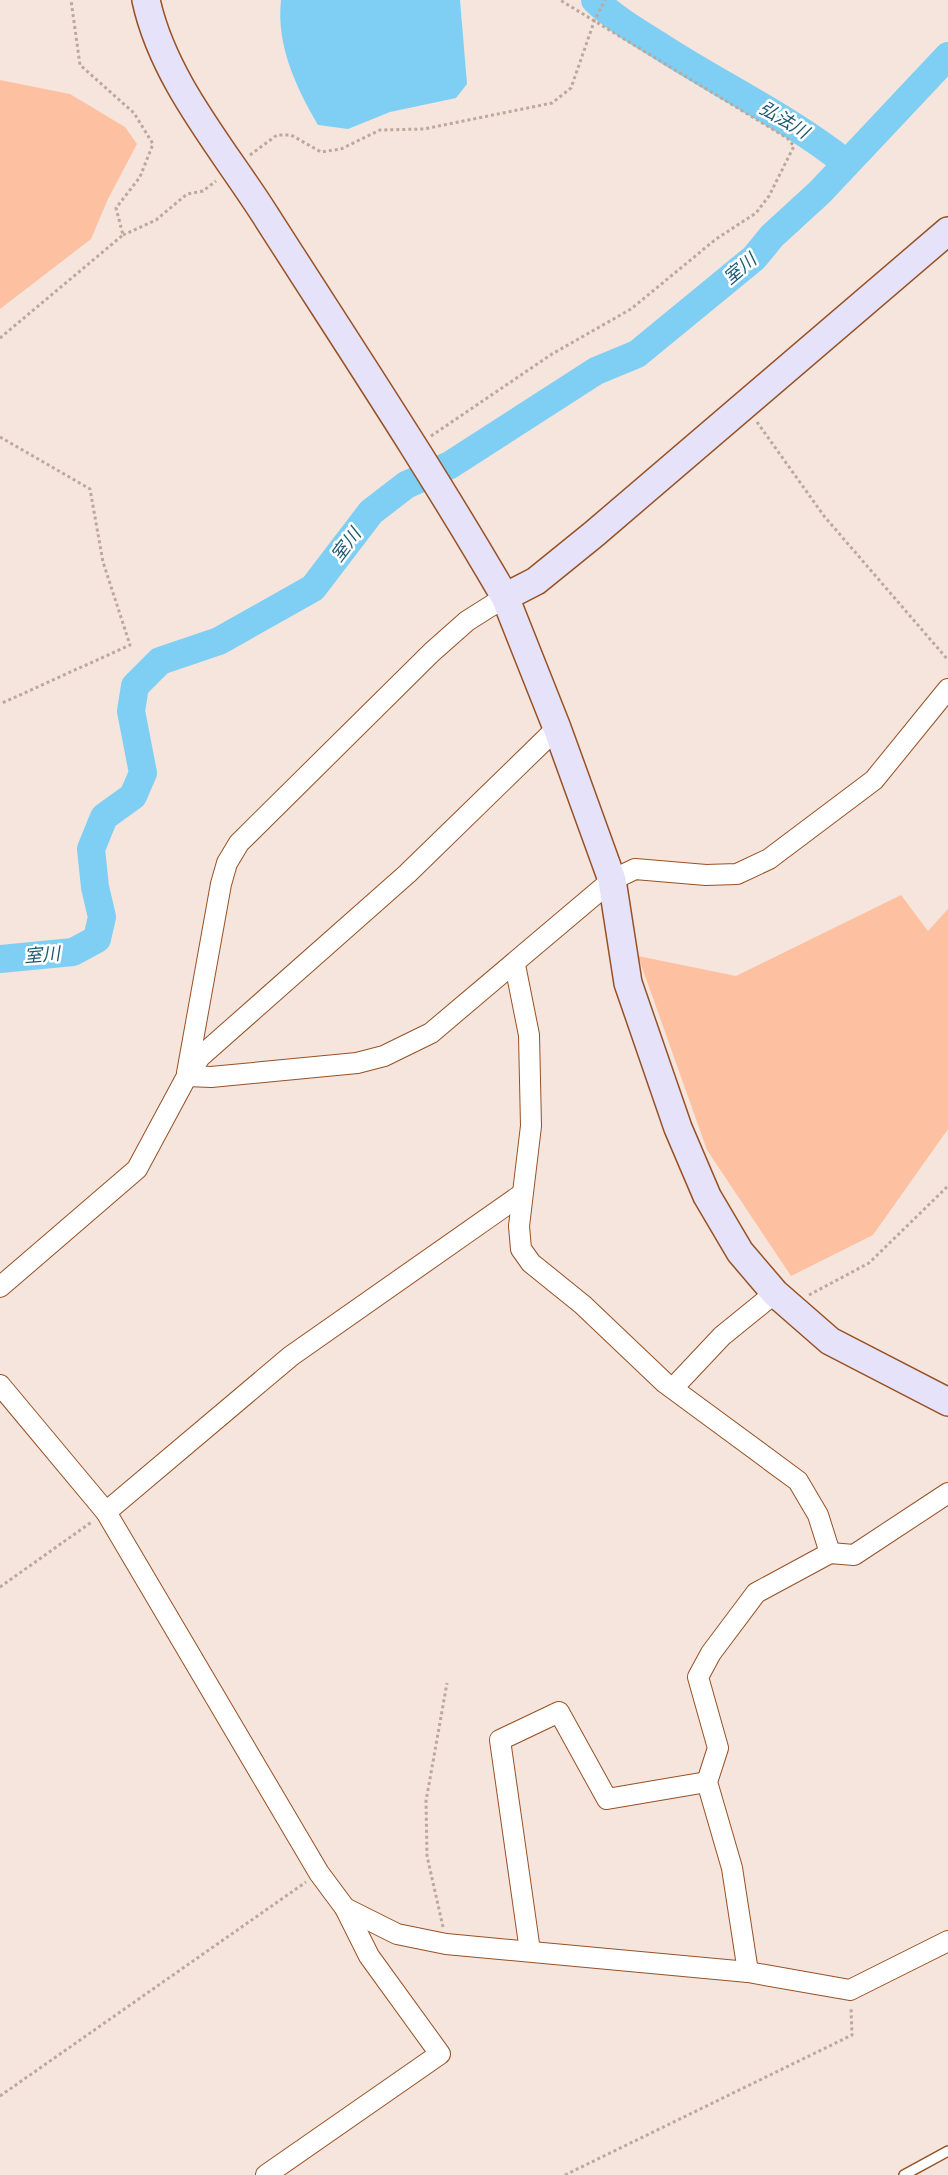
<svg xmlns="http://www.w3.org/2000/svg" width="948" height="2175" font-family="'Playfair Display','Noto Sans JP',serif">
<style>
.green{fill:#fdc1a1}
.water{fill:#7fcff4}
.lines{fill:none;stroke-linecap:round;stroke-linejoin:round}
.river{stroke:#7fcff4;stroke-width:28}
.lane-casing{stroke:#975125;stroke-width:12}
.street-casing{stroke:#975125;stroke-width:22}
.secondary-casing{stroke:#975125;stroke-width:30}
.path{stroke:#bda89c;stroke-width:3;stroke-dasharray:3 3;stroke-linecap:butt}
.lane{stroke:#fff;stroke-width:9}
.street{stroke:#fff;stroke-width:20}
.secondary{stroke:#e6e2f9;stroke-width:27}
.labels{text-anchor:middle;stroke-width:5;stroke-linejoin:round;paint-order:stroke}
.water-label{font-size:18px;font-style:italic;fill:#1d5b75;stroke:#fff}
</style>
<rect width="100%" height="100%" fill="#f5e5dc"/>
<g class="green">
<polygon points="0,80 70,94 125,127 137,144 108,199 91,239 0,309"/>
<polygon points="901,895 928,931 948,909 948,1129 873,1235 791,1276 707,1150 638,956 736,976"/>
</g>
<path class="water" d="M281,0H460L467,84L456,98L390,112L348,129L318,125C296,87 276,45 281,0Z"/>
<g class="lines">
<g class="river">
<path d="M595,0C615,19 639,33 663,48C724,87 789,118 846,163"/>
<polyline points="0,959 73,952 97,939 102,917 95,887 91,849 104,817 133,796 143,773 131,711 135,686 160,661 219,641 313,588 371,512 406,485 450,465 596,371 637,354 754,258 772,236 820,192 948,56"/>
</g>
<g class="lane-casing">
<polyline id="lane" points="904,2175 948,2151"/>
</g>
<g class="street-casing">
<g id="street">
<polyline points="515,965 529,1035 531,1126 519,1226 521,1249 531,1263 583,1305 665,1383 798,1481 818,1515 830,1553"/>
<polyline points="187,1073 221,884 227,863 239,843 432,652 467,621 505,597"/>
<polyline points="187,1076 211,1077 357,1063 384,1056 431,1033 612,880 635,869 706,875 737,874 769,859 874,780 948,689"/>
<polyline points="0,1287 137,1169 187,1076 200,1057 407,874 557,728"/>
<polyline points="0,1385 106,1512 319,1873 345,1908 369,1956 440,2054 266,2175"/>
<polyline points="674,1387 722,1336 775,1293"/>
<polyline points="106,1512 291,1356 522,1194"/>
<polyline points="345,1908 397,1934 446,1944 748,1972 850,1990 948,1941"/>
<polyline points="530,1951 500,1740 559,1712 607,1799 707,1782"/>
<polyline points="748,1972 732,1868 707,1782 718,1748 698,1677 711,1653 756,1593 830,1553 854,1555 948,1493"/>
</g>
</g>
<g class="secondary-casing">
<g id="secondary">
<path d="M146,0C163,79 221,146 264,213C345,340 429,466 505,597"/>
<polyline points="948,231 594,534 536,581 505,597 557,728 612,880 628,983 678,1128 707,1196 740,1252 775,1293 830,1341 948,1402"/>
</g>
</g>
<g class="path">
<polyline points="250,155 277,135 291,135 321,152 341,149 380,130 424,129 552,103 571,88 595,19 605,0"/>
<polyline points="123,235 156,220 187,194 203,191 216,181"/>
<polyline points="0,338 123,235 116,208 140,177 153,144 134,113 80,65 71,0"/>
<polyline points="757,422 824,516 948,660"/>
<polyline points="431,436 552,354 631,309 716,239 756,213 769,196 794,146 787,138 560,0"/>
<polyline points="0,437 90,489 103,562 130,645 0,704"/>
<polyline points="809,1295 869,1263 948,1186"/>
<polyline points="0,1587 93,1521"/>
<polyline points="443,1927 427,1856 426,1801 447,1683"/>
<polyline points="0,2096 306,1882"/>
<polyline points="565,2175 852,2035 851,2008"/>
</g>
<use href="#lane" class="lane"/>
<use href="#street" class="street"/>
<use href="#secondary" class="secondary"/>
</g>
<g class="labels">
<g class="water-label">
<text transform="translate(784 120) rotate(31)" y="6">弘法川</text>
<text transform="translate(740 269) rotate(-40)" y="6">室川</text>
<text transform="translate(346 545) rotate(-53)" y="6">室川</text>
<text transform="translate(42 955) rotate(-5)" y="6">室川</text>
</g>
</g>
</svg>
